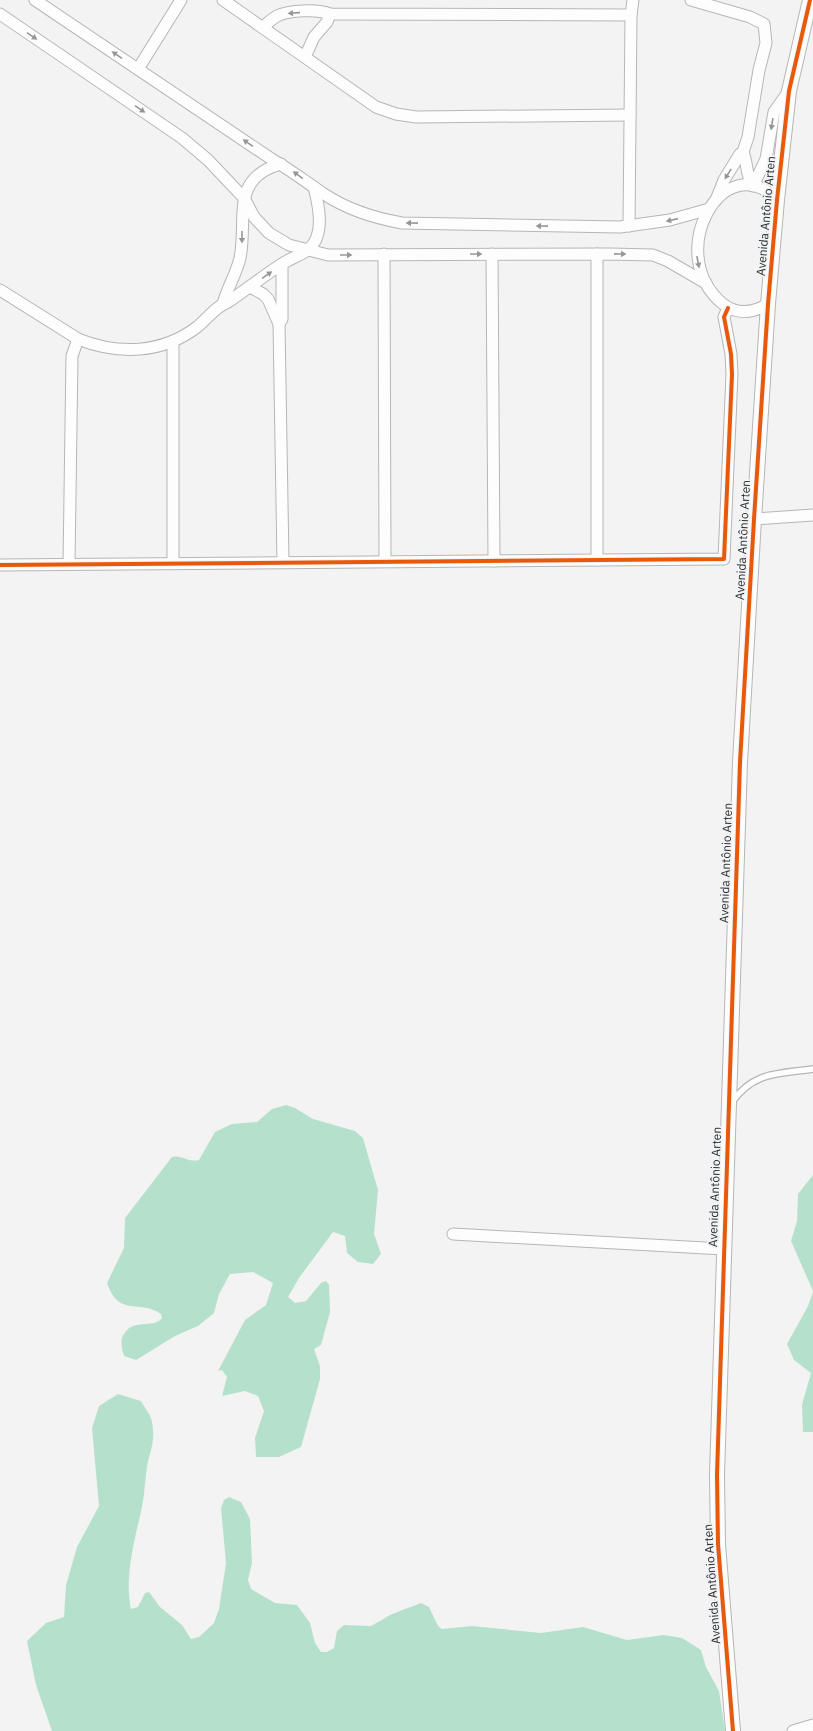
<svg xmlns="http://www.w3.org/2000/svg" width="813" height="1731" font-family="'IBM Plex Sans',sans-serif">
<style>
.forest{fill:#b5e1cc}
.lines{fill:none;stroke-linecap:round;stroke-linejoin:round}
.service-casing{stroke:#b6b6b7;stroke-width:8}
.minor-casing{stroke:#b6b6b7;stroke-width:13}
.tertiary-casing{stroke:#b6b6b7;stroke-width:16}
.service{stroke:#fdfdfd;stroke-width:5.5}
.minor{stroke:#fdfdfd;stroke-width:11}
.tertiary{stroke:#fdfdfd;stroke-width:14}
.cycleway-casing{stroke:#f2f3f5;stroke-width:6}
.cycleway{stroke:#e8590c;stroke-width:4}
.oneway{fill:#969696}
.labels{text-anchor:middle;stroke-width:3.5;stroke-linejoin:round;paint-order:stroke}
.street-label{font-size:12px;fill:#2e2f2f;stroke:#f2f3f5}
</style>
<rect width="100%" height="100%" fill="#f3f3f4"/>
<g class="forest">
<path d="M286,1105L295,1108L313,1119L355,1131L363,1138L378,1190L374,1234L381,1254L373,1264L358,1262L347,1253L345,1236L333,1232L299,1278L288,1297L295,1303L306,1301L321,1283L326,1281L329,1285L330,1312L321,1345L314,1349L320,1366V1379L301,1447L279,1457H256L255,1438L264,1411L258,1396L245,1391L222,1396L227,1377L222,1370L218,1371L245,1320L266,1305L273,1283L253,1272L230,1274L219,1294L214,1313L198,1326L175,1336L136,1360L124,1356C121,1346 119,1338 127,1330C137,1320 154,1328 162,1318L161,1314C140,1299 119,1318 107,1283L124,1248L125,1218L172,1157C181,1154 189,1163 199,1160L215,1132L232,1124L257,1122L272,1109Z"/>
<polygon points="813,1175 813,1291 791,1241 797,1221 798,1194"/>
<polygon points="813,1292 813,1432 803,1432 802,1405 811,1373 794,1360 787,1344 808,1306"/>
<path d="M118,1394L141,1401C144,1407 151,1415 152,1422C155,1439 152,1446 148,1461C145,1476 145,1492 142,1507C135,1539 124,1576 131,1609L138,1607L145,1593L149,1592L160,1607L182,1625L191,1639L199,1637L214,1623L219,1609L226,1563L221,1508L224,1500L229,1497L241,1502L250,1519L252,1563L248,1580L251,1589L275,1603L297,1605L310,1623L315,1643L321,1652H327L334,1648L337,1631L344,1625L371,1626L392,1614L421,1603L429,1607L438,1626L442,1629L472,1626L541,1633L583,1627L627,1640L664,1635L682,1638L701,1650L706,1667L719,1691L725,1731H52L36,1685L27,1641L46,1623L64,1617L66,1585L77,1547L99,1506L92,1428L99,1406Z"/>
</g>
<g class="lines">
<g class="service-casing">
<path id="service" d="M732,1102C754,1071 779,1074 813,1069"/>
</g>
<g class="minor-casing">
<g id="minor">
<path d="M35,0L273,160C291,170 307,183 324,194C348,210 374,218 402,223L620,227L670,220L709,209"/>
<polyline points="223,0 376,107 396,114 416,117 630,115"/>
<polyline points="691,0 750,17 764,24 766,43 759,70 748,137 743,152 740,154 724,180 716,200"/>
<polyline points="0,14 182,138 208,160 244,198 254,217 269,233 289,245 328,255 609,254 653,255 668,261 706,283"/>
<path d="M263,28C267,23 272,19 277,16C289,10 318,9 330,14L631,15"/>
<polyline points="305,57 314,37 327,22 330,14"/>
<polyline points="138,69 181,0"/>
<path d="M743,152C748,164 745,173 753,186L766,159L774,112L789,91"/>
<polyline points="629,226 631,15 633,0"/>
<polyline points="384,254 385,561"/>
<polyline points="492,254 494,561"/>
<polyline points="597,254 597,560"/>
<polyline points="282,264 282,319 279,324 283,562"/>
<polyline points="250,287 263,294 268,299 279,324"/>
<path d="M0,290L78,339C118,355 162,354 197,327C207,319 216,306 228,302C246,290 263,276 282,264C289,259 299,256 306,251C326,238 319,206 314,187"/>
<path d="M223,304C227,288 236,275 240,258C248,220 229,178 281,164"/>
<path d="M768,304C753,313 737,315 723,304C662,254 724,145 777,200"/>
<polyline points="754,519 813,515"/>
<polyline points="173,563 173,341"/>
<polyline points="69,564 72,356 78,339"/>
<polyline points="0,565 724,559 732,374 731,354 724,317 728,308"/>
<polyline points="453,1234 723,1249"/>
<polyline points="793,1731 813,1725"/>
</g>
</g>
<g class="tertiary-casing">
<polyline id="tertiary" points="733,1731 718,1544 717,1475 740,762 754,519 768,304 777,200 789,91 810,0"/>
</g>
<use href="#service" class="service"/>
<use href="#minor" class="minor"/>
<use href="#tertiary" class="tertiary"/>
<g class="cycleway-casing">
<g id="cycleway">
<polyline points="0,565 724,559 732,374 731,354 724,317 728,308"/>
<polyline points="733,1731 718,1544 717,1475 740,762 754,519 768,304 777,200 789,91 810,0"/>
</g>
</g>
<use href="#cycleway" class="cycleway"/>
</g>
<defs><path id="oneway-solid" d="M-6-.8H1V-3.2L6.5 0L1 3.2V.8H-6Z"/></defs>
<g class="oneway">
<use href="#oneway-solid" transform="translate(294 13) rotate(176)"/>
<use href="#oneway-solid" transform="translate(32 36) rotate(34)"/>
<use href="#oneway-solid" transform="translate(117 55) rotate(-146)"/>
<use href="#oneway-solid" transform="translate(140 109) rotate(34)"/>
<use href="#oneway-solid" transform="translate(772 124) rotate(99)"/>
<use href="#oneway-solid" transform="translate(248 143) rotate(-146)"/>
<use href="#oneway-solid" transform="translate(728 174) rotate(122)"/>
<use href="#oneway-solid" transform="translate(298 175) rotate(-144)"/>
<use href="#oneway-solid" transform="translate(672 220) rotate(167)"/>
<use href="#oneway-solid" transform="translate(412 223) rotate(-179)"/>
<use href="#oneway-solid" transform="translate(542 226) rotate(-179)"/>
<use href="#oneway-solid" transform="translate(242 237) rotate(90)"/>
<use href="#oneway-solid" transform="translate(476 254)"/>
<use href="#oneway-solid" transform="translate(620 254) rotate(1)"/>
<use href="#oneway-solid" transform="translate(346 255)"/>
<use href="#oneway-solid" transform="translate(698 262) rotate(79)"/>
<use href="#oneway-solid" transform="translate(267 275) rotate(-35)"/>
</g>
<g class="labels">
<g class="street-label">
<text transform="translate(766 216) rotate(-85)" y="4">Avenida Antônio Arten</text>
<text transform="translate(743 540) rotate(-87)" y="4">Avenida Antônio Arten</text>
<text transform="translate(726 863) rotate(-88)" y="4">Avenida Antônio Arten</text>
<text transform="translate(715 1187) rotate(-88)" y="4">Avenida Antônio Arten</text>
<text transform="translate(712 1584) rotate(-94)" y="4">Avenida Antônio Arten</text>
</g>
</g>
</svg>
